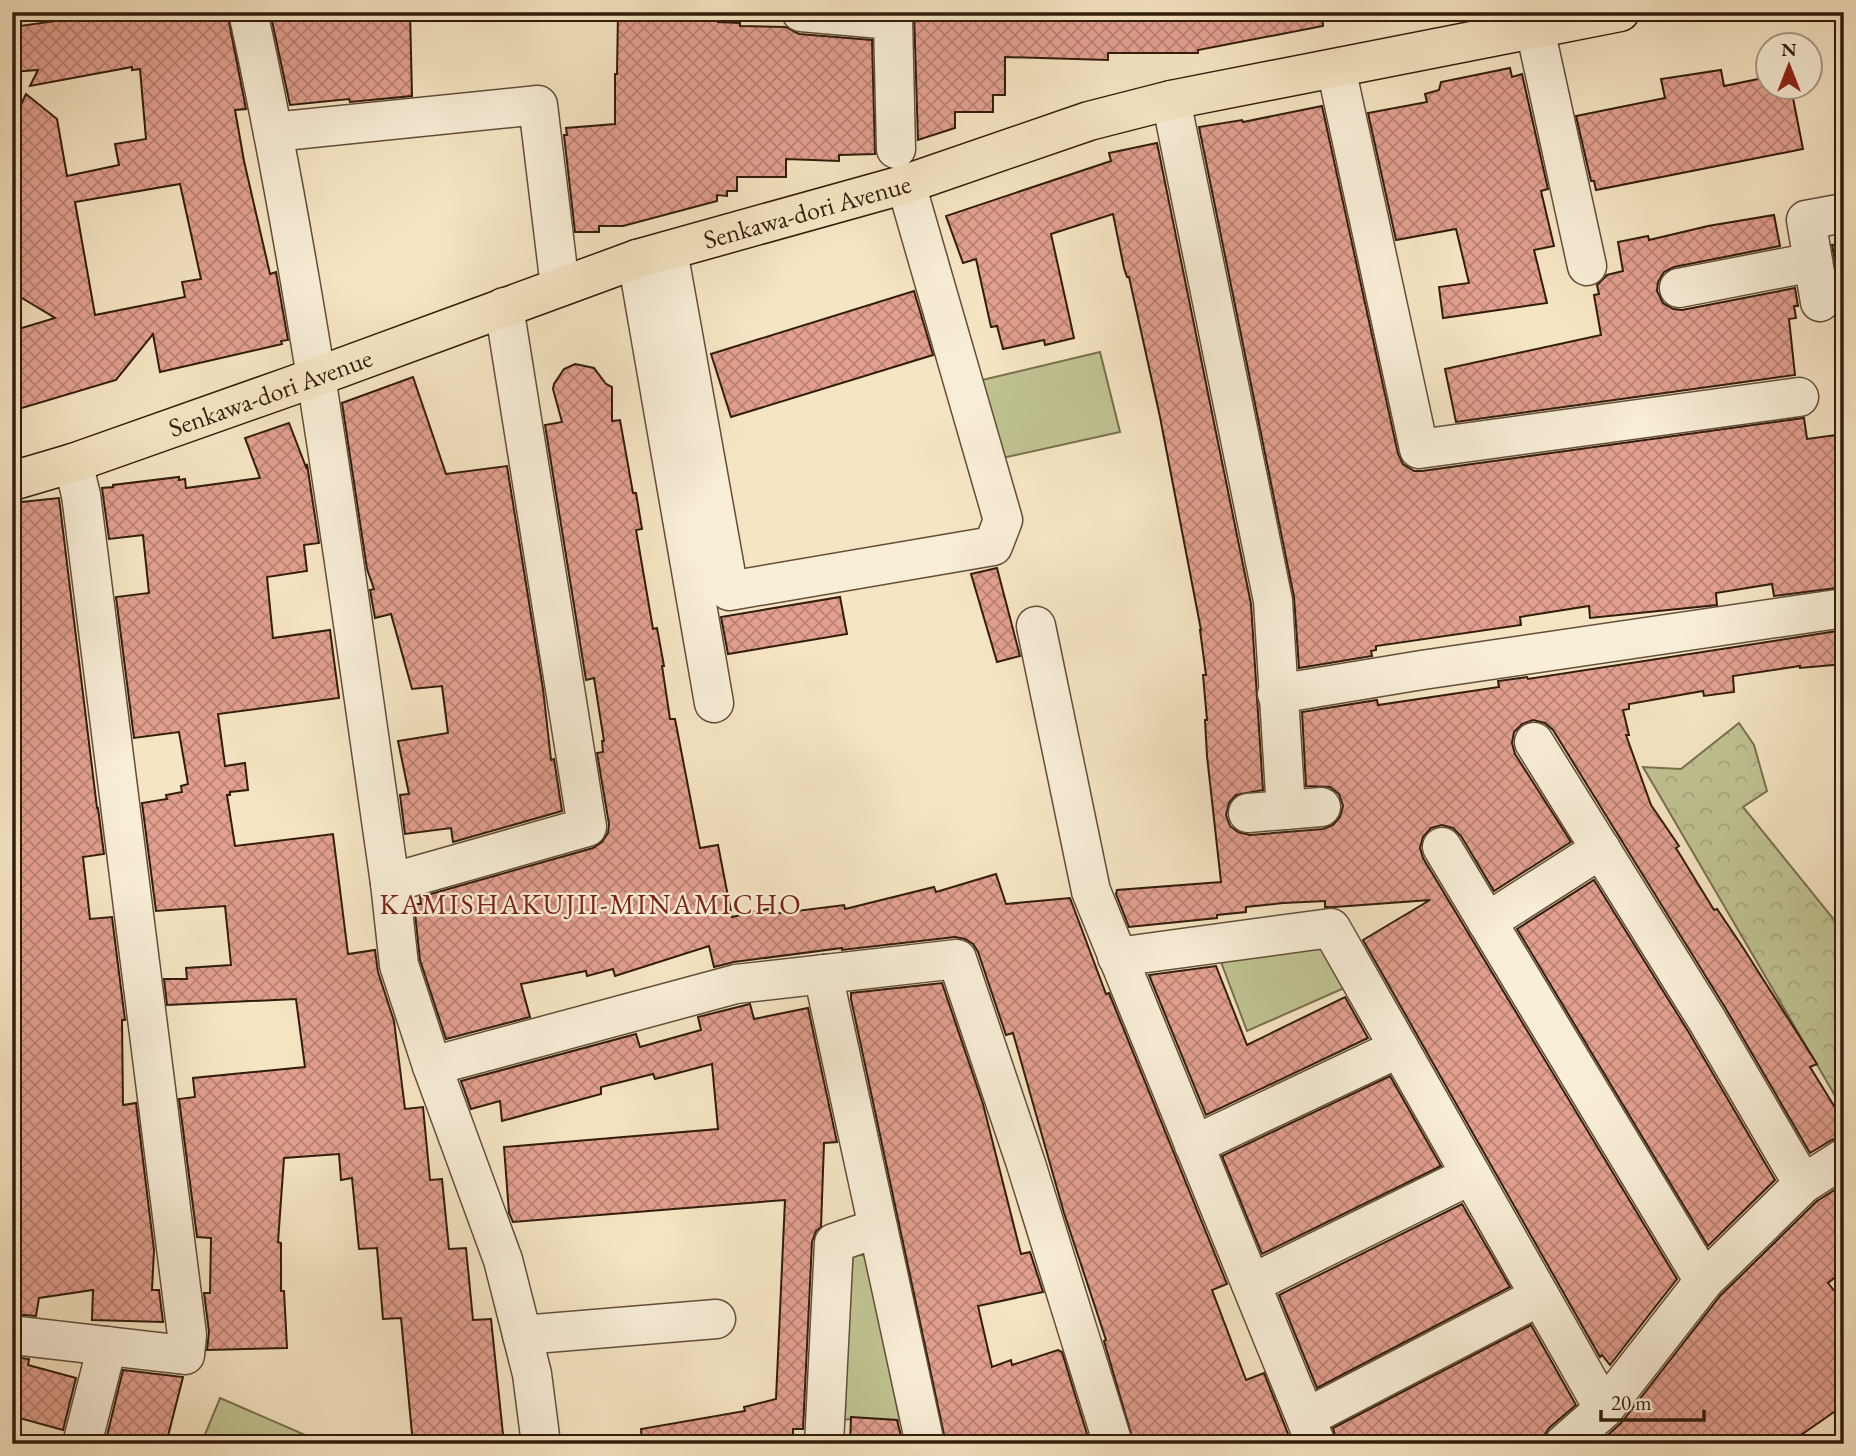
<svg xmlns="http://www.w3.org/2000/svg" width="1856" height="1456" font-family="'EB Garamond',serif">
<style>
.forest{fill:url(#forest-crowns);stroke:#78704f;stroke-width:2}
.park{fill:#c0c392;stroke:#78704f;stroke-width:2}
.building{fill:url(#building-cross-hatch);stroke:#311c0c;stroke-width:2;fill-rule:evenodd}
.lines{fill:none;stroke-linecap:round;stroke-linejoin:round}
.minor-casing{stroke:#624e3a;stroke-width:41}
.major-casing{stroke:#311c0c;stroke-width:41}
.minor{stroke:#f9eed8;stroke-width:38}
.major{stroke:#f6e5c3;stroke-width:38}
.labels{text-anchor:middle;stroke-width:5;stroke-linejoin:round;paint-order:stroke}
.street-label{font-size:26px;fill:#311c0c;stroke:#f9eed8}
.neighbourhood-label{font-size:28px;letter-spacing:2px;fill:#7a1f14;stroke:#f9eed8}
</style>
<defs>
<pattern id="forest-crowns" width="20" height="18" patternUnits="userSpaceOnUse" patternTransform="scale(1.75)"><rect width="20" height="18" fill="#c0c392"/><path d="M2 6a3 3 0 1 1 6 0M12 15a3 3 0 1 1 6 0" fill="none" stroke="#a5a77d"/></pattern>
<pattern id="building-cross-hatch" width="8" height="8" patternUnits="userSpaceOnUse" patternTransform="scale(1.75)"><rect width="8" height="8" fill="#e3a090"/><path d="M0 0l8 8M0 8l8-8" fill="none" stroke="#b98274"/></pattern>
</defs>
<rect width="100%" height="100%" fill="#f6e5c3"/>
<filter id="stains"><feTurbulence type="fractalNoise" baseFrequency=".00286" numOctaves="4"/><feColorMatrix values="0 0 0 0 .2 0 0 0 0 .09 0 0 0 0 .02 0 0 0 .5 -.17"/></filter>
<radialGradient id="worn" r=".72"><stop offset=".6" stop-color="#630" stop-opacity="0"/><stop offset="1" stop-color="#630" stop-opacity=".3"/></radialGradient>
<polygon class="forest" points="1739,723 1754,745 1767,791 1743,807 1844,932 1844,1111 1643,767 1681,769"/>
<g class="park">
<polygon points="1100,352 1120,432 998,459 982,380"/>
<polygon points="1327,937 1351,985 1247,1031 1218,954"/>
<polygon points="853,1253 863,1255 867,1260 900,1421 836,1419"/>
<polygon points="220,1398 326,1444 201,1444"/>
</g>
<g class="building">
<path d="M120,12H227L246,109L235,110L244,161L270,274L276,272L288,340L281,341L282,344L160,372L153,334L116,380L12,411V331L55,318L12,292V284L16,280L12,257V123L26,94L57,119L67,176L119,165L115,144L146,139L140,69L132,70V67L30,86L38,70L12,72V27ZM180,184L201,279L182,282L185,297L95,315L75,202Z"/>
<polygon points="270,12 410,12 412,96 350,102 349,99 290,105"/>
<polygon points="618,12 665,12 665,16 718,17 718,22 740,23 740,26 786,27 799,34 872,40 875,154 839,155 839,161 786,159 786,177 737,177 737,191 727,191 727,196 717,195 717,201 623,226 599,226 599,232 575,232 564,135 567,135 566,128 615,124 615,74 617,74"/>
<polygon points="914,12 1322,12 1323,26 1198,50 1198,53 1108,53 1108,60 1005,57 1005,95 993,95 993,112 955,112 955,128 918,140"/>
<polygon points="1510,68 1512,77 1522,74 1548,189 1541,191 1554,246 1534,250 1547,303 1443,318 1439,287 1469,283 1456,229 1396,240 1368,113 1427,102 1425,94 1439,90 1441,82"/>
<polygon points="1721,70 1724,86 1768,77 1768,88 1791,88 1803,149 1596,190 1594,181 1591,181 1576,116 1665,98 1661,79"/>
<polygon points="1322,106 1398,454 1403,464 1414,471 1422,471 1804,418 1807,439 1844,434 1844,587 1774,596 1772,584 1716,593 1717,605 1590,618 1589,606 1520,617 1521,625 1376,646 1376,650 1371,651 1372,656 1299,668 1294,597 1199,127 1242,120 1243,122"/>
<polygon points="1157,143 1251,604 1263,790 1236,795 1229,803 1226,815 1230,826 1238,832 1250,835 1323,829 1333,825 1340,817 1343,806 1339,794 1330,787 1306,786 1302,712 1377,700 1378,705 1499,687 1498,681 1527,677 1528,679 1844,630 1844,664 1800,668 1800,666 1733,676 1734,692 1704,696 1703,691 1629,704 1629,709 1623,710 1629,735 1626,735 1651,805 1679,846 1676,848 1714,910 1717,909 1742,946 1817,1064 1810,1067 1844,1122 1844,1136 1832,1140 1810,1153 1726,1009 1553,730 1545,723 1533,720 1522,724 1514,732 1512,743 1515,754 1571,842 1494,891 1461,836 1453,828 1442,825 1431,828 1423,837 1420,848 1423,858 1677,1279 1610,1365 1602,1355 1600,1357 1363,940 1430,900 1335,907 1325,907 1325,901 1283,903 1246,907 1246,912 1217,915 1217,918 1129,927 1116,894 1117,890 1221,882 1207,756 1205,720 1207,720 1203,675 1206,675 1200,630 1201,630 1160,417 1129,277 1127,277 1124,268 1113,214 1051,234 1074,338 1045,345 1044,340 1003,349 997,326 991,327 976,259 963,263 946,216 1111,161 1109,153"/>
<polygon points="1774,215 1780,246 1674,267 1664,272 1658,282 1657,291 1663,303 1673,309 1682,310 1795,288 1798,306 1794,306 1796,318 1789,319 1795,375 1456,422 1445,369 1601,335 1594,295 1599,294 1597,285 1607,275 1623,271 1618,242 1648,236 1649,240 1708,226"/>
<polygon points="1844,244 1844,299 1842,299 1832,245"/>
<polygon points="914,291 933,355 731,417 711,354"/>
<polygon points="575,364 594,368 606,384 612,387 612,421 620,420 633,493 636,493 642,529 636,530 653,629 657,628 664,666 662,666 670,719 675,719 700,848 718,845 732,917 772,908 773,914 844,905 845,909 934,887 936,892 996,874 1006,904 1070,898 1106,994 1109,993 1227,1284 1212,1290 1246,1380 1264,1373 1292,1444 1134,1444 1104,1341 1106,1340 1064,1213 1013,1033 1006,1035 978,952 973,944 965,939 955,937 842,950 842,948 734,962 714,967 709,946 615,976 613,969 587,976 586,971 521,984 530,1017 446,1039 420,960 414,904 421,904 420,897 593,848 602,842 608,833 609,824 597,753 603,752 602,741 604,741 594,678 586,680 545,425 562,422 553,389 554,384 564,369"/>
<polygon points="413,377 446,474 507,466 543,689 551,760 554,759 562,811 453,842 451,828 405,834 400,795 409,794 398,741 448,733 442,686 412,689 391,614 375,618 370,590 374,589 367,569 342,403"/>
<polygon points="289,423 306,467 307,464 319,543 304,545 307,571 267,577 273,638 330,630 339,698 218,714 225,766 245,763 248,790 230,792 230,795 227,795 235,846 333,834 348,954 375,950 378,972 394,1021 405,1109 423,1107 430,1180 442,1179 449,1249 466,1248 473,1320 491,1319 504,1444 413,1444 401,1318 383,1319 377,1248 359,1249 352,1178 341,1180 339,1154 284,1158 278,1242 281,1243 281,1291 284,1291 287,1348 207,1350 209,1332 204,1293 210,1293 211,1238 197,1237 179,1099 195,1097 193,1078 305,1067 296,999 167,1005 164,979 187,979 186,968 231,965 225,906 156,911 142,803 167,799 166,795 182,792 181,786 188,784 179,732 134,738 116,597 149,593 143,535 109,539 102,488 113,487 113,485 179,477 179,480 185,479 186,488 260,478 245,438"/>
<polygon points="59,498 97,808 98,808 104,854 83,857 90,919 112,917 125,1020 122,1020 123,1105 136,1103 154,1250 152,1290 159,1290 163,1322 92,1320 93,1290 39,1298 36,1316 12,1314 12,1293 20,1249 12,1250 12,503"/>
<polygon points="997,568 1020,656 997,662 971,574"/>
<polygon points="840,597 847,634 728,654 721,617"/>
<polygon points="1594,880 1688,1031 1775,1180 1708,1246 1517,929"/>
<polygon points="1216,966 1247,1045 1345,997 1368,1038 1206,1115 1149,975"/>
<polygon points="942,983 983,1104 1021,1254 1030,1252 1043,1292 978,1306 992,1367 1011,1360 1012,1365 1058,1350 1062,1352 1090,1444 946,1444 851,999 851,993"/>
<polygon points="750,1004 754,1019 808,1008 837,1142 824,1143 821,1227 816,1231 812,1242 803,1429 793,1429 793,1438 748,1435 750,1444 642,1444 641,1429 745,1411 744,1407 776,1399 785,1200 513,1222 509,1213 504,1147 718,1129 712,1064 655,1079 653,1074 601,1087 601,1094 502,1121 500,1101 471,1109 461,1081 636,1034 640,1047 701,1030 698,1017"/>
<polygon points="1390,1076 1441,1166 1262,1254 1222,1156"/>
<polygon points="1844,1184 1844,1270 1828,1283 1844,1303 1844,1405 1788,1444 1598,1444 1621,1423 1720,1296 1817,1201"/>
<polygon points="1462,1204 1510,1287 1317,1388 1279,1295"/>
<polygon points="1531,1325 1576,1405 1549,1428 1544,1436 1543,1444 1337,1444 1333,1428"/>
<polygon points="12,1357 29,1359 28,1365 76,1378 63,1430 12,1416"/>
<polygon points="123,1370 183,1377 166,1444 105,1444"/>
<polygon points="851,1417 897,1420 903,1444 850,1444"/>
</g>
<g class="lines">
<g class="minor-casing">
<g id="minor">
<path d="M248,12C311,300 348,592 390,883L399,965L432,1066L503,1260L532,1374L541,1444"/>
<polyline points="801,12 893,20 896,149"/>
<polyline points="1535,29 1587,266"/>
<polyline points="1336,68 1419,449 1799,397"/>
<polyline points="1171,100 1273,601 1286,810"/>
<polyline points="273,132 538,105 560,287"/>
<polyline points="668,251 729,591 993,546 1003,520 906,184"/>
<polyline points="637,259 714,703"/>
<polyline points="1679,288 1813,262"/>
<polyline points="1820,302 1806,220 1844,213"/>
<polyline points="1036,626 1091,891 1316,1444"/>
<polyline points="1277,694 1422,670 1844,608"/>
<polyline points="1534,742 1707,1020 1803,1184"/>
<polyline points="1248,813 1321,807"/>
<polyline points="1442,847 1704,1281"/>
<polyline points="390,883 587,827 504,307"/>
<polyline points="1487,922 1601,849"/>
<polyline points="1117,957 1331,928 1604,1409"/>
<polyline points="823,974 925,1444"/>
<polyline points="432,1066 736,984 957,959 1026,1164 1113,1444"/>
<polyline points="1194,1145 1399,1048"/>
<polyline points="1251,1284 1471,1175"/>
<polyline points="12,1335 185,1355 187,1335 81,495 73,463"/>
<polyline points="522,1335 716,1319"/>
<polyline points="1306,1418 1540,1296"/>
<polyline points="82,1444 107,1346"/>
<polyline points="824,1444 834,1243 878,1228"/>
<polyline points="1564,1444 1604,1409 1704,1281 1803,1184 1844,1158"/>
</g>
</g>
<g class="major-casing">
<g id="major">
<path id="s1" d="M12,481L73,463L291,386L637,259L906,184L1089,121L1171,100L1620,12"/>
</g>
</g>
<use href="#minor" class="minor"/>
<use href="#major" class="major"/>
</g>
<g class="labels">
<g class="street-label">
<text dy="9" stroke="none"><textPath href="#s1" startOffset="840">Senkawa-dori Avenue</textPath></text>
<text dy="9" stroke="none"><textPath href="#s1" startOffset="273">Senkawa-dori Avenue</textPath></text>
</g>
<g class="neighbourhood-label">
<text x="591" y="914">KAMISHAKUJII-MINAMICHO</text>
</g>
</g>
<rect width="1856" height="1456" fill="none" stroke="#f6e5c3" stroke-width="42"/>
<rect x="14" y="14" width="1828" height="1428" fill="none" stroke="#311c0c" stroke-width="3.5"/>
<rect x="21" y="21" width="1814" height="1414" fill="none" stroke="#311c0c" stroke-width="2"/>
<g transform="translate(1789 66)"><circle r="33" fill="#f9eed8" stroke="#a99a86" stroke-width="2"/>
<path d="M0-5L12 26L0 18L-12 26Z" fill="#8f2418"/>
<text y="-10" font-size="19" font-weight="bold" text-anchor="middle" fill="#311c0c">N</text>
</g>
<path d="M1601 1410v10h103v-10" fill="none" stroke="#311c0c" stroke-width="3.5"/>
<text x="1611" y="1410" font-size="21" fill="#311c0c" stroke="#f9eed8" stroke-width="5" paint-order="stroke">20 m</text>
<rect width="100%" height="100%" filter="url(#stains)"/>
<rect width="100%" height="100%" fill="url(#worn)"/>
</svg>
